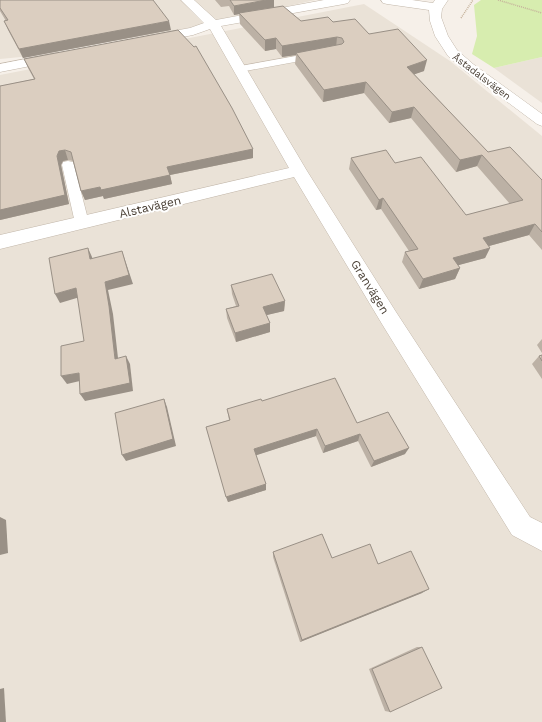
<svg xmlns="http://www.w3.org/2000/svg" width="542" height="722" font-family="'Work Sans',sans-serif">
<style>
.residential{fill:#eae2d7}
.green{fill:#d7edaf}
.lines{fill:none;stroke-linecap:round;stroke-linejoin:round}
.lane-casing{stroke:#c2b7aa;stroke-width:1}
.street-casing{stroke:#c2b7aa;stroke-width:1}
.path{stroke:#c5b29b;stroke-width:1.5;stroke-dasharray:1 1;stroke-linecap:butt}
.lane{fill:#fff;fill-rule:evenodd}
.street{fill:#fff;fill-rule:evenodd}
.wall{fill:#bcb1a5}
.shaded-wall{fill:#999086}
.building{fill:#dbcec0;stroke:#999086}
.labels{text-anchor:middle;stroke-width:4;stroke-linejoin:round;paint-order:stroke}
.far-street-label{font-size:10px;fill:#4a4036;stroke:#fff}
.street-label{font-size:12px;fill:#4a4036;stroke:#fff}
</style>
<rect width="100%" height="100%" fill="#f6f0e9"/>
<g class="residential">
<polygon points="0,0 315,0 195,27 21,57 0,59"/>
<polygon points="364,4 450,61 542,136 542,722 0,722 0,75"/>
<polygon points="542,57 542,103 494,68"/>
</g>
<polygon class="green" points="481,0 542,0 542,57 494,68 472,54 477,36 474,5"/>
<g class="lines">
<g class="lane-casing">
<g id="lane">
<polygon points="318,52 323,55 322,57 240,72 235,69 240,66"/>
<polygon points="68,161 73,162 74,165 89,223 87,226 82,228 77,226 75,223 62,165 63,162"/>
</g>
</g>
<g class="street-casing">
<g id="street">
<polygon points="181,0 194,0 216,20 324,0 350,0 348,3 344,4 221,26 307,171 396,312 530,517 542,523 542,551 512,535 382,324 294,177 0,249 0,235 289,168 210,29 193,35 152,43 147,42 145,39 147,36 190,28 204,23"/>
<polygon points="381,0 412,0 433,3 435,0 448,0 442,9 441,17 448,36 457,50 473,64 542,114 542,126 537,124 463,69 448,56 435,36 430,21 429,10 387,4 383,3"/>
<polygon points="56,53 61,54 63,57 61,60 0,72 0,64"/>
</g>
</g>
<g class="path">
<polyline points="498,0 542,13"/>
<polyline points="461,18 473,0"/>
</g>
<use href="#lane" class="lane"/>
<use href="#street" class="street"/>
</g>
<g class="wall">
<polygon points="0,0 171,30 23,58 8,30 4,21 6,21 0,11"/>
<polygon points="215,0 274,0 274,7 301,21 333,22 369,34 424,71 414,74 488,152 542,180 542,250 529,235 489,246 490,248 485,258 458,265 460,268 455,279 419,289 402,262 405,252 409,251 381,209 376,210 349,169 351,158 395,163 466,215 510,204 477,166 456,172 411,118 389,123 364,93 323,102 295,64 296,55 282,57 276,49 265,51 240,24 239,14 234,15 229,6 221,7"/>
<polygon points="24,59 253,149 253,158 170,175 172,184 104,199 103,196 85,200 81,191 73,161 68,160 63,161 61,165 69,204 0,220 0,86 34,79 28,68"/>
<polygon points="231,285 285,301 284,311 266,315 270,323 270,332 236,342 227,318 226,309 236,306 232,294"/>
<polygon points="542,339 542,353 537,345"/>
<polygon points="542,355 542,379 532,364 539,356"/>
<polygon points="262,401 357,423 405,454 371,467 358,441 323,453 316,436 256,455 266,484 266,490 228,502 206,427 229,420 227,409"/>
<polygon points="273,552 332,558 378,564 422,593 300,642 273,557"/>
<polygon points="417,647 422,647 390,712 385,711 369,669"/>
</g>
<g class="shaded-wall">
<polygon points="266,0 274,0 274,8 234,15 234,6"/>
<polygon points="169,21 171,30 23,58 19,49"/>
<polygon points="337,37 336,48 296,53 296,55 282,57 282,46"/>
<polygon points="276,38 276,49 265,51 265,40"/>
<polygon points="427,60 424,71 404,78 407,67"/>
<polygon points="366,82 364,93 323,102 324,90"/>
<polygon points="414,107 411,118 389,123 392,112"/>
<polygon points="253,149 253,158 170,175 172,184 104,199 103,196 85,200 81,191 100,187 167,167"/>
<polygon points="65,150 68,160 63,161 61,165 69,204 0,220 0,210 57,156 59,151"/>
<polygon points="482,155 477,166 456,172 460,160"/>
<polygon points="383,198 381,209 376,210 379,200"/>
<polygon points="535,224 529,235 478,249 483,238"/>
<polygon points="88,248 92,257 94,268 90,259"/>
<polygon points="490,248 485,258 448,268 453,258"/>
<polygon points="122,251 133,284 108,290 113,314 119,367 115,359 105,282"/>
<polygon points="460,268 455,279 419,289 423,279"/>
<polygon points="76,288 80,297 60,303 55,294"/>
<polygon points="285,301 284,311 263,316 263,307"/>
<polygon points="270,323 270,332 236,342 235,333"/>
<polygon points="126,356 130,364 133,391 85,401 80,394"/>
<polygon points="79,373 84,380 67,384 61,376"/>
<polygon points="164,399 167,407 176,446 126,461 122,455"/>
<polygon points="317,429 316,436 254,456 254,449"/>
<polygon points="360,434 358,441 323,453 325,446"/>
<polygon points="409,448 405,454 371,467 374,461"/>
<polygon points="266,484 266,490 228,502 226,497"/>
<polygon points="0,517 6,520 8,553 0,555"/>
<polygon points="429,589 422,593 300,642 302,640"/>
<polygon points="4,688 6,722 0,722 0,689"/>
</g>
<g class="building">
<polygon points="0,0 153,0 169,21 19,49 4,21 8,20 0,8"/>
<polygon points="230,0 266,0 234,6"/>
<polygon points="283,6 301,21 328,17 333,22 355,19 369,34 398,29 427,60 407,67 488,152 510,147 542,180 542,232 535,224 483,238 490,248 453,258 460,268 423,279 405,252 418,249 383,198 379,200 351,158 386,150 395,163 421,157 466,215 523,200 482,155 460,160 414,107 392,112 366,82 324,90 296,53 342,44 344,42 342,38 337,37 282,46 276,38 265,40 239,13"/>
<polygon points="178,30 194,47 196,46 232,108 253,149 167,167 170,175 101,190 100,187 81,191 71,152 65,150 59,151 57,156 65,195 0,210 0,86 35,79 24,59"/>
<polygon points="88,248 90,259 122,251 129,275 105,282 109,306 115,359 126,356 130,383 80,394 79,373 61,376 61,346 84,341 76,288 55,294 49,258"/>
<polygon points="272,274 285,301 263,307 270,323 235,333 226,309 239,306 231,285"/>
<polygon points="542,355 542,361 539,356"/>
<polygon points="335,378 357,423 388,412 409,448 374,461 360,434 325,446 317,429 254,449 266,484 226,497 206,427 230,420 227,409 261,399 262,401"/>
<polygon points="164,399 173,439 122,455 115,413"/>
<polygon points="322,534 332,558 370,544 378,564 411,551 429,589 302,640 273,552"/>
<polygon points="422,647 442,688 390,712 372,669"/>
</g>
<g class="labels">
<g class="far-street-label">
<text transform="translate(482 76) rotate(37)" y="4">Åstadalsvägen</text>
</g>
<g class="street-label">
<text transform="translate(150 207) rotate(-13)" y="4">Alstavägen</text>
<text transform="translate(370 287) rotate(58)" y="4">Granvägen</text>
</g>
</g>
</svg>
